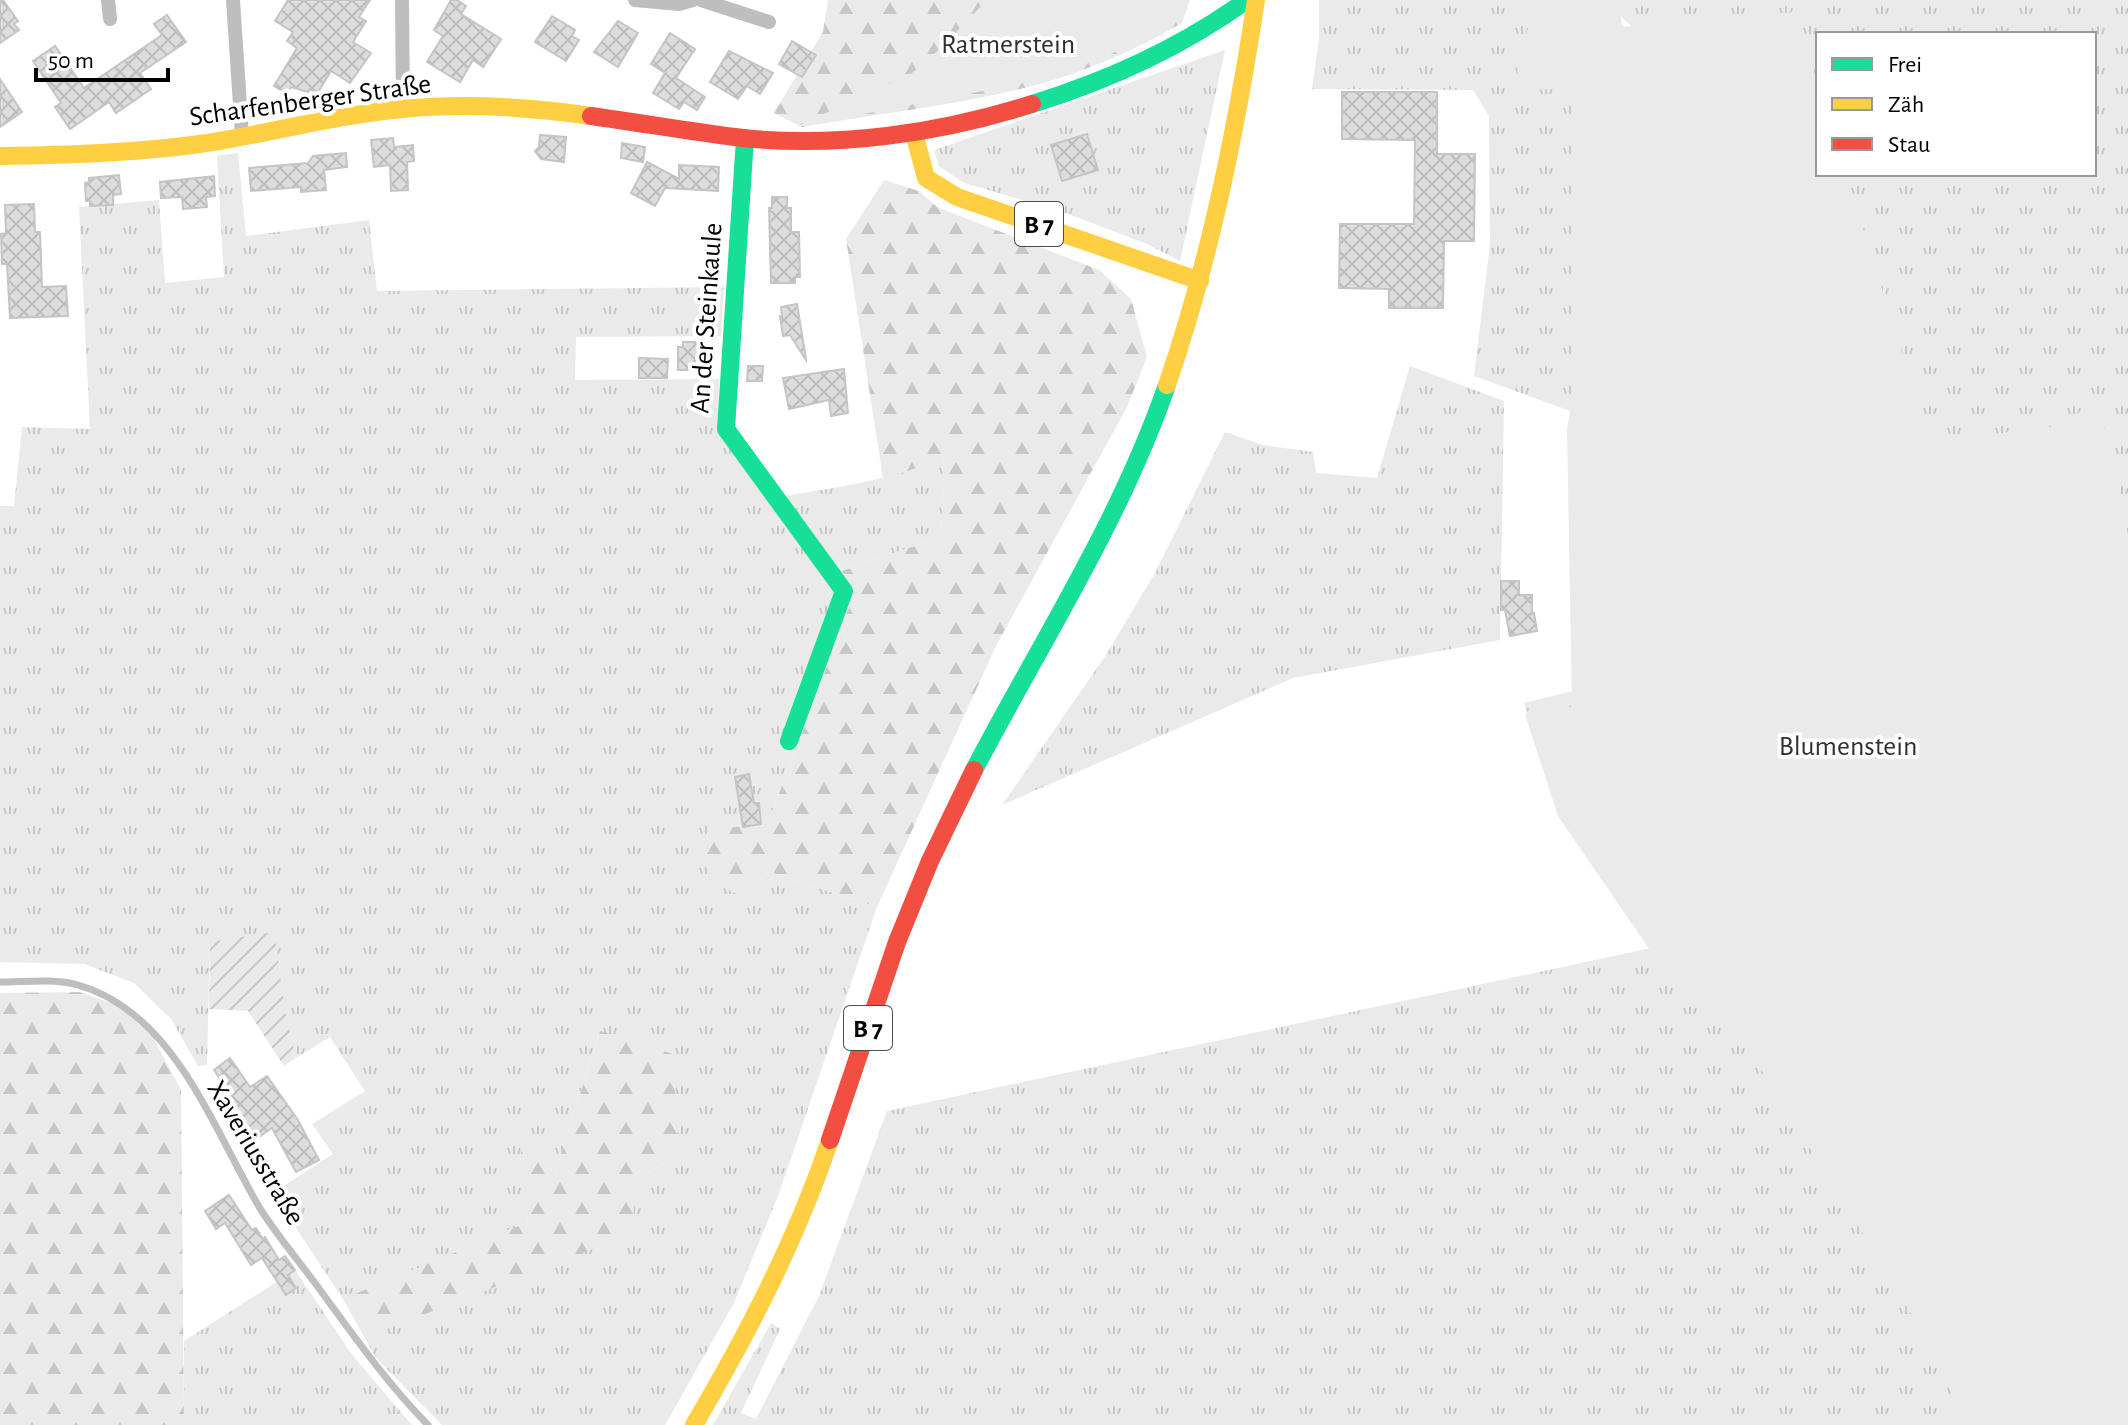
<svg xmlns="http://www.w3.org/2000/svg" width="2128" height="1425" font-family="'Alegreya Sans',sans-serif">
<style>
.grass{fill:url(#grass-tufts);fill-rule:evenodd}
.forest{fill:url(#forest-firs)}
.park{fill:#eaeaea}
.garden{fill:url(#garden-furrows)}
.building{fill:url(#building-cross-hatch);stroke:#c5c5c5;stroke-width:2}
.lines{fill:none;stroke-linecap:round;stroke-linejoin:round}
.lane{stroke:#bebebe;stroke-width:7}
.street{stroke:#bebebe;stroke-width:14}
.fast{stroke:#16e098;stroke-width:18}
.slow{stroke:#ffcf43;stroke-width:18}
.jam{stroke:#f24e42;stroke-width:18}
.labels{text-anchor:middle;stroke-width:8;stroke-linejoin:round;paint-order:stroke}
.shield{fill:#fff;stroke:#4c4c4c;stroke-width:2}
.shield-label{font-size:26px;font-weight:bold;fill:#000}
.park-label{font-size:28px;fill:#303030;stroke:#fff}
.street-label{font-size:28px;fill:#000;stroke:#fff}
</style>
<defs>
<pattern id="grass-tufts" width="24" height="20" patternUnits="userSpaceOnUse" patternTransform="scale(2)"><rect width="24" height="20" fill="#eaeaea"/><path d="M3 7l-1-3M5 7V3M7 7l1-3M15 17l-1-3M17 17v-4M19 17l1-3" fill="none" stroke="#c7c7c7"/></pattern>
<pattern id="forest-firs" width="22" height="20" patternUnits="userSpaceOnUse" patternTransform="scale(2)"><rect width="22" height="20" fill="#eaeaea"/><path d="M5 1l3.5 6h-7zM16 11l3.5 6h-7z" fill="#c7c7c7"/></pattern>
<pattern id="garden-furrows" width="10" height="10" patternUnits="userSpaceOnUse" patternTransform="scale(2)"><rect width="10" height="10" fill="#eaeaea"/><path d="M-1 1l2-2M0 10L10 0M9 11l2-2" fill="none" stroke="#c7c7c7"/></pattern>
<pattern id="building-cross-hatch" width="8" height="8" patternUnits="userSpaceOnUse" patternTransform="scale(2)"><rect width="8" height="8" fill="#ddd"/><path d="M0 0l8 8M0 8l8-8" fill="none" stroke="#bcbcbc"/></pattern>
</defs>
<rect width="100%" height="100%" fill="#fff"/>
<g class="grass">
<path d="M1319,0H1562L1639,33L1603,0H2128V1425H713L771,1323L780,1329L741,1413L756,1419L819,1296L887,1111L1656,947L1559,805L1524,703L1573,691L1576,413L1474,376L1490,244L1489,116L1473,90L1312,89L1319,38ZM1818,34H2094V174H1818Z"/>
<polygon points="1225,50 1180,261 1147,244 1063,212 964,183 939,166 934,150"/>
<path d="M238,153L246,236L369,220L377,291L724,287L721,336L576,337L575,380L719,379L718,431L785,496C841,486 895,482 944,452L941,537L842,571L855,592L769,820L762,826L710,829L702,861L738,894L770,872L877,907L778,1196L734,1303L665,1425H442L376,1358L343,1299L273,1193L333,1154L312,1124L365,1091L330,1037L296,1058L285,1010L210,942L207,1065L198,1066L171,1019L134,983L84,964L0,962V506H14L22,427L90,429L79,207L159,200L165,283L224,277L217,156ZM600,1031L664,1163L636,1180L344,1300L528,1222L521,1144L555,1173Z"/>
<polygon points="1410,366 1504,401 1500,640 1293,678 1002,805 1104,658 1155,573 1225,432 1263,445 1313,452 1316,473 1377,478"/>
<polygon points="295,1270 353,1356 412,1425 184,1425 184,1341"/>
</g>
<g class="forest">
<path d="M828,0H1190L1182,23C1144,45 1103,64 1060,78C977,104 887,112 802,127L774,113L823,32Z"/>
<polygon points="884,180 919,191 937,207 1099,270 1131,299 1147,357 1127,407 996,646 877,907 770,872 738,894 717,885 702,861 710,828 762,826 769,820 855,592 842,571 941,537 944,452 919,467 883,479 846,239"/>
<polygon points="80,992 119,1006 153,1037 181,1090 184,1425 0,1425 0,993"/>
<polygon points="600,1031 673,1054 678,1132 664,1163 636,1180 632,1234 381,1331 343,1299 528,1222 520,1143 555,1173"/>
</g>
<g class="park">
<polygon points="987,0 1185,0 1178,19 1125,48 1055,77 796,127 912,73 944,45"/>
<polygon points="1541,0 1614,0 1620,8 1622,27 1795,12 1818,85 1818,174 1846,174 1930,442 2057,426 2085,409 2097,395 2128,535 2128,1425 1968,1425 1905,1302 1718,1000 1689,1007 1558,816 1525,714 1557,706 1572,707 1567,429 1571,407 1573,88 1516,91 1519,49"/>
</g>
<polygon class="garden" points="274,932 285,1010 296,1058 284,1066 248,1011 209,1009 210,942"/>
<g class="building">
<polygon points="0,0 3,0 18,21 14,24 19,30 0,43"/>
<polygon points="288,0 370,0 359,17 366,21 353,42 371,53 350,83 331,71 317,94 310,89 308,92 291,87 287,94 274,86 297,48 287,41 293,32 275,21"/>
<polygon points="451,0 457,0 466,6 461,14 501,39 483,67 473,60 460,82 427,62 443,36 434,30"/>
<polygon points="167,15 186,42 140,73 151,89 116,113 109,102 70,129 55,107 61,103 33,61 55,46 84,88 162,35 154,24"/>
<polygon points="552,16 575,30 572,36 579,40 566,61 535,42"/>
<polygon points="618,21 638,33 618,67 594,52"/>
<polygon points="670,33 695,49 676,78 705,97 697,110 684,102 679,109 653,93 665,73 651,64"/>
<polygon points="792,41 816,55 802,77 779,64"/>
<polygon points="729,51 773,73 760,94 747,86 738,99 710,82"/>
<polygon points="0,79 22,112 0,127"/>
<polygon points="1342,92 1437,92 1437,154 1475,154 1474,241 1444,241 1443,308 1389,308 1389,289 1339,288 1340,224 1414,224 1415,140 1342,139"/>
<polygon points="1087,134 1098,170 1062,181 1051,145"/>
<polygon points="540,135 566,137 564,162 541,159 535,151 539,147"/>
<polygon points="393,138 394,147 413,145 414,161 407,162 408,190 391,191 390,165 374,167 371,140"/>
<polygon points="622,143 645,147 643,162 621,158"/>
<polygon points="346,153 347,167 324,170 326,190 301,192 301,187 251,191 249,168 308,163 313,156"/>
<polygon points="647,162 679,179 679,165 719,167 718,191 665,188 655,206 631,193"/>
<polygon points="119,175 121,194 113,195 113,205 90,206 90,201 86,201 85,183 89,182 89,178"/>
<polygon points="214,176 215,196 206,197 207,207 183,209 182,197 161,198 160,182"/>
<polygon points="772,197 787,197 787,208 791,208 791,232 799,232 800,277 795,277 795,283 771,283 769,208 772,208"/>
<polygon points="34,204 35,232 40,232 42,287 66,286 68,316 10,318 7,264 2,264 1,234 6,233 5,205"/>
<polygon points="797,304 806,359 806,360 790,335 783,336 780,316 782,316 781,307"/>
<polygon points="683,342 705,342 705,370 678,370 678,347 683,347"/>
<polygon points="639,358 668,359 667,378 639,378"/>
<polygon points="748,366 763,366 762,381 747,381"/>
<polygon points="844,369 848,413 831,416 829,400 789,409 783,378"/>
<polygon points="1501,581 1519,581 1519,595 1532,595 1532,614 1534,613 1537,631 1510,636 1505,610 1501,610"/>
<polygon points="749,774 754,803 759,803 761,824 743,827 735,777"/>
<polygon points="230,1058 250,1087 267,1076 298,1120 319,1160 296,1172 272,1128 250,1143 214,1088 222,1082 214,1070"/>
<polygon points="229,1195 252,1230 256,1228 263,1239 265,1237 279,1260 285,1256 295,1270 288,1275 296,1288 286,1295 262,1258 251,1265 225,1223 216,1229 205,1211"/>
</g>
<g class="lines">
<path class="lane" d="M0,982C25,982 54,978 78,985C176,1013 214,1132 261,1210C277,1235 297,1259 315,1283C351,1332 385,1381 428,1425"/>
<g class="street">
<polyline points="108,0 110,19"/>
<polyline points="233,0 242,135"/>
<polyline points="402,0 403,109"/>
<polyline points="635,0 679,4 693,0"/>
<polyline points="701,0 769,22"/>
</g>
<g class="fast">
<path d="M1032,104C1107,81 1183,46 1247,0"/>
<polyline points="745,138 726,429 844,591 789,741"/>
<path d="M974,770C1040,644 1120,521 1167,385"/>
</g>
<g class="slow">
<polyline points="914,133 926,178 957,197 1200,281"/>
<path d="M0,156C67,155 134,153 200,144C268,134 335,115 403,109C465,103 530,107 591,116"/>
<path d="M1167,385C1210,260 1236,131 1256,0"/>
<path d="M694,1425C748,1333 796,1241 830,1140"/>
</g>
<g class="jam">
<path d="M591,116C642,123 692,132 743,138C839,148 940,133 1032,104"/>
<polyline points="830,1140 897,942 930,861 974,770"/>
</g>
</g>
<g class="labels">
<g class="shield">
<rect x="1015" y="202" width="48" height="44" rx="6"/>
<rect x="844" y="1006" width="48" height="44" rx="6"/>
</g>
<g class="shield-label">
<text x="1039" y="233">B 7</text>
<text x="868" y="1037">B 7</text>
</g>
<g class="park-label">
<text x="1008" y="53">Ratmerstein</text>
<text x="1848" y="755">Blumenstein</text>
</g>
<g class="street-label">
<text transform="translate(310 99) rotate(-8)" y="10">Scharfenberger Straße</text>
<text transform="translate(705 318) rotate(-86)" y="10">An der Steinkaule</text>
<text transform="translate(257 1152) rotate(59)" y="10">Xaveriusstraße</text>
</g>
</g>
<rect x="1816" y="32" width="280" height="144" fill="#ffffff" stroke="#999999" stroke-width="2"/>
<rect x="1832" y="58" width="40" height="12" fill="#16e098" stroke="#999999" stroke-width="2"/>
<text x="1888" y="72" font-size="24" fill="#000000">Frei</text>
<rect x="1832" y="98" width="40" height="12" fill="#ffcf43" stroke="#999999" stroke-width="2"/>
<text x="1888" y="112" font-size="24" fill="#000000">Zäh</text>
<rect x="1832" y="138" width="40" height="12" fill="#f24e42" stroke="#999999" stroke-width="2"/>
<text x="1888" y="152" font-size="24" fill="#000000">Stau</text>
<path d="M36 68v12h132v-12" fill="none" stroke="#000000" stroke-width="4"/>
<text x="48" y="68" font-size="24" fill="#000000" stroke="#ffffff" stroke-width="6" paint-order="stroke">50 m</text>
</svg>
